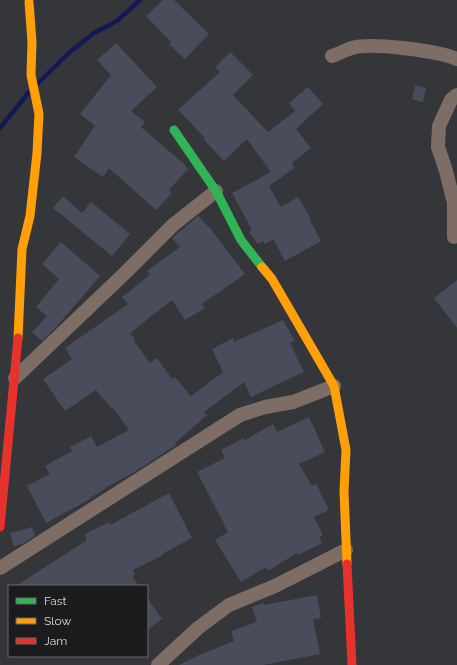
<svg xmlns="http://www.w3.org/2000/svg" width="457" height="665" font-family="Raleway,sans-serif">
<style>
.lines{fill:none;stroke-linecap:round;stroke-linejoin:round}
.stream{stroke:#131956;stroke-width:4.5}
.building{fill:#494c5a}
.street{stroke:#7d6d65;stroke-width:14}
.fast{stroke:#30b455;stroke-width:9}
.slow{stroke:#ff9f0a;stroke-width:9}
.jam{stroke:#e5322d;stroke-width:9}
</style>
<rect width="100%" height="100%" fill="#343639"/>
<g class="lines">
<g class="stream">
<polyline points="37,84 70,52 94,33 117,21 140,0"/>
<polyline points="0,128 29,92"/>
</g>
</g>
<g class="building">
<polygon points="163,0 174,0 209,34 185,59 169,44 171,42 146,16"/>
<polygon points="116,43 157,87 131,111 145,122 141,127 184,164 188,169 169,190 172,193 156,210 109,168 103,177 74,157 95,126 80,114 111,75 97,60"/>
<polygon points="230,52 253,75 233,95 268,132 295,111 289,103 308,87 323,104 296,129 311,148 292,163 294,168 269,186 281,207 298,197 310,217 309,218 321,241 285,261 273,239 265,244 263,241 258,244 250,234 249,232 252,230 232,193 271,172 247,139 224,161 204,140 205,138 178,110 220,72 215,67"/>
<polygon points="415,85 426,88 423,102 412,99"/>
<polygon points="63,196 82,213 91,202 130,234 112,256 53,208"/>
<polygon points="198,216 210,228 245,274 202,304 205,308 185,320 172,300 130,333 136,341 134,341 150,363 157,358 172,379 175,377 191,396 223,372 212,349 233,338 234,342 283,320 295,341 290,343 304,372 251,397 244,382 204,412 207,415 175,443 176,445 133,473 105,488 105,489 90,498 90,499 46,523 27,486 50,474 45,466 72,451 70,447 91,436 97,447 129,430 112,407 111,408 96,390 65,411 43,379 72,359 65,348 128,304 122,297 150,275 147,271 180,247 172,238"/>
<polygon points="61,242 100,276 58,325 42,341 32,332 47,316 36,307 59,279 42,264"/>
<polygon points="457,280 457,328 434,298"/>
<polygon points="309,417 325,452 299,464 312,486 316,484 329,510 314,517 323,535 319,537 322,543 298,555 297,553 268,571 266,567 241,582 215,540 228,532 197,472 225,458 221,450 244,438 245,440 273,424 277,432"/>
<polygon points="169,493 192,538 162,554 163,555 133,570 135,575 132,576 139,586 16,586 87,540 85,534 109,522 110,525"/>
<polygon points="32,527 35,536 22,544 14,546 10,533"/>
<polygon points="317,595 321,618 313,619 320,654 263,665 179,665 199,655 234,641 231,631 257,622 252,607 263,603 264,605"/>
<polygon points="147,598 162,619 147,630"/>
</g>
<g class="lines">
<g class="street">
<path d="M332,56C339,54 345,50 352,48C370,42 439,51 457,59"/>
<polyline points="454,237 454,203 446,171 438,147 439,126 451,100 457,95"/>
<polyline points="15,378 125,273 173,225 216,191"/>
<polyline points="0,568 240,415 265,407 293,402 334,386"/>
<polyline points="158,665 198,628 229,605 275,586 346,550"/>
</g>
<polyline class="fast" points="174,130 216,191 241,240 262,267"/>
<g class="slow">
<polyline points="262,267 272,279 334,386 346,450 344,491 347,564"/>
<polyline points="18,338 22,249 30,216 37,153 39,114 31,75 32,42 29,2"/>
</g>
<g class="jam">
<polyline points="0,527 18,338"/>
<polyline points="347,564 352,665"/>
</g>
</g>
<rect x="8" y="585" width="140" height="72" fill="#1c1c1f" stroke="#68686b"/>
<rect x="16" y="598" width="20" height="6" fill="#30b455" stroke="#68686b"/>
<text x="44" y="605" font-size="12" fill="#d9dadd">Fast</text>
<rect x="16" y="618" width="20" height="6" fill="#ff9f0a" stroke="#68686b"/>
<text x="44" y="625" font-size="12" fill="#d9dadd">Slow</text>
<rect x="16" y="638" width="20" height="6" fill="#e5322d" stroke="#68686b"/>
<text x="44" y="645" font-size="12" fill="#d9dadd">Jam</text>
</svg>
